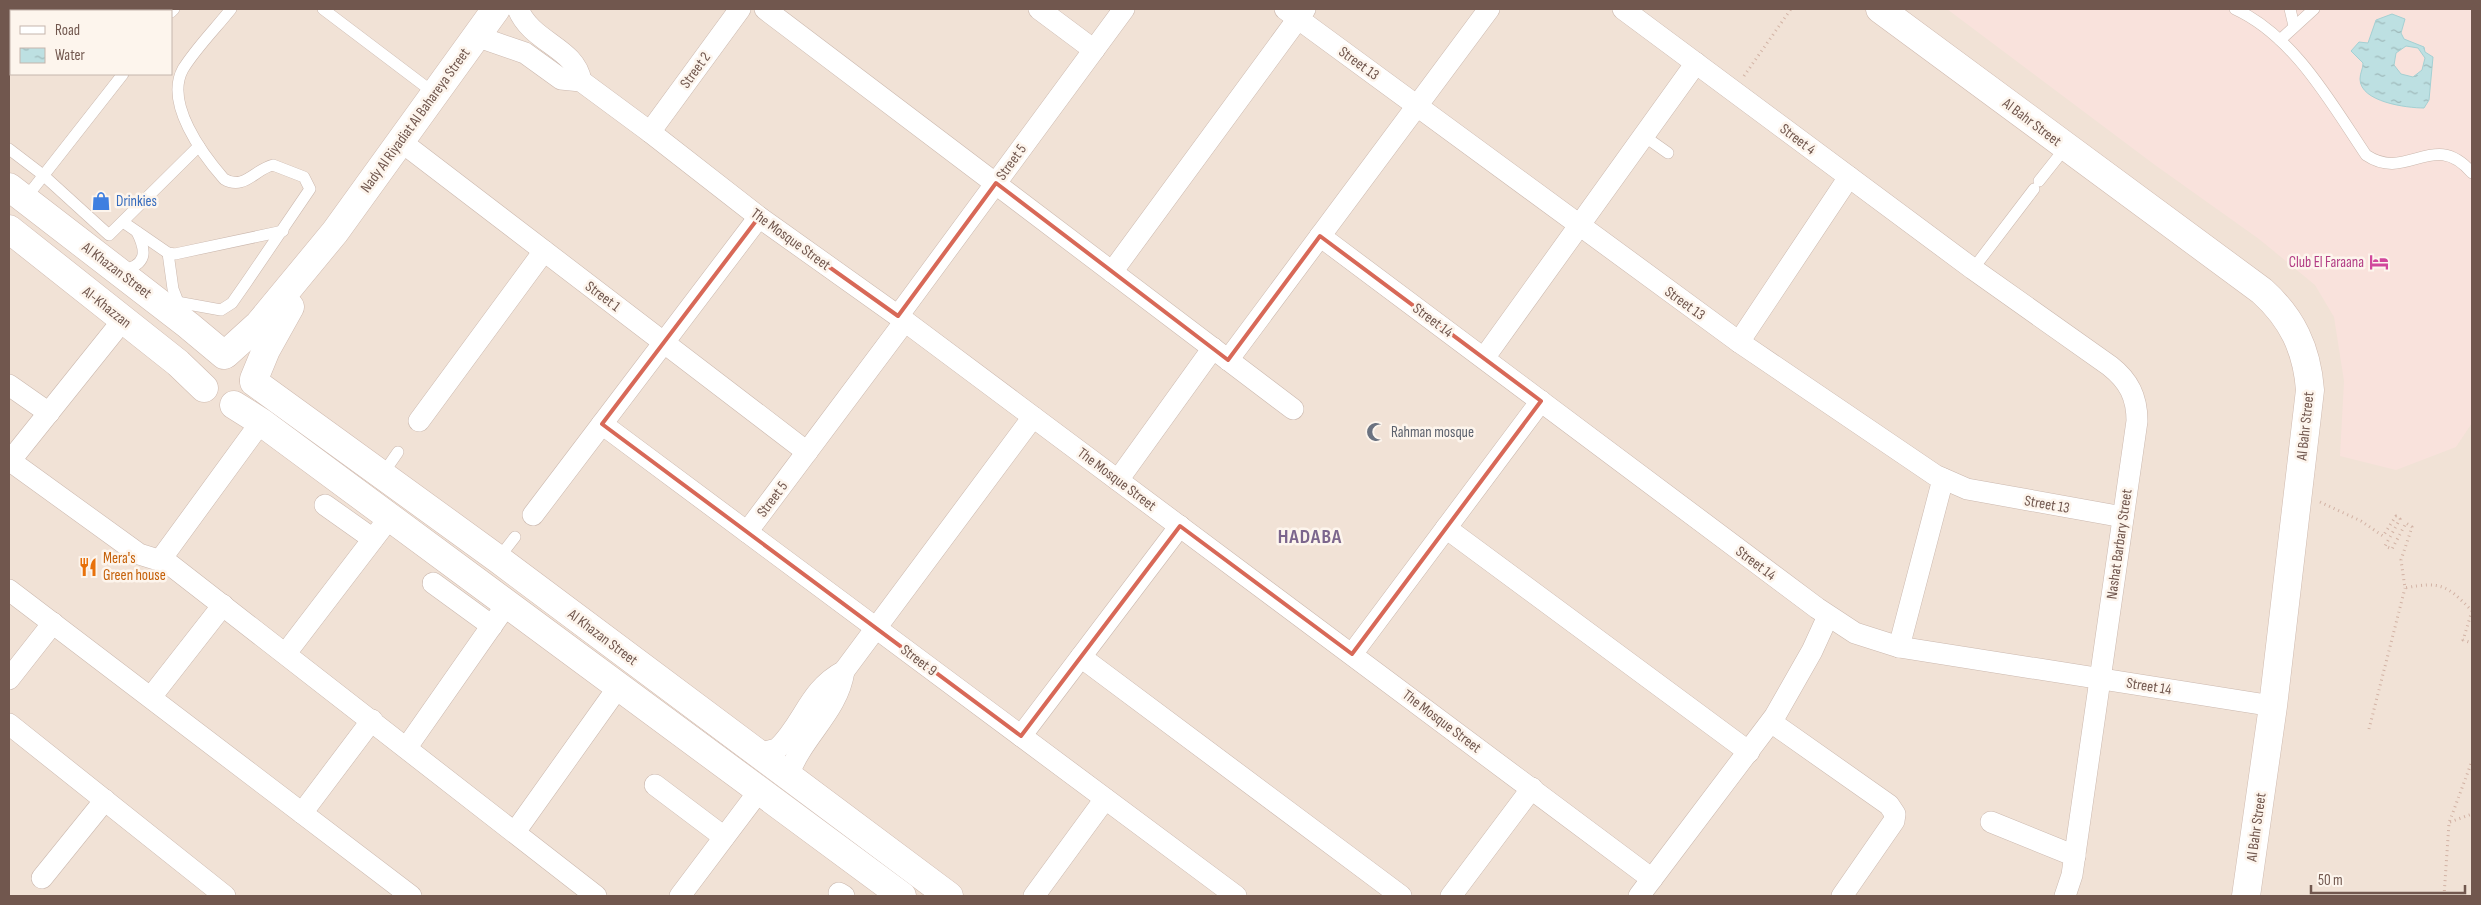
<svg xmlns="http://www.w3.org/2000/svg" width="2481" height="905" font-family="'Sofia Sans Condensed',sans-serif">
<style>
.residential{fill:#f1e2d6;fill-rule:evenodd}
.commercial{fill:#f9e2dc}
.water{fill:url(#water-ripples);stroke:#a4d0d3;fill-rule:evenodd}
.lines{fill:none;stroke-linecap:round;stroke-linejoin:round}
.service-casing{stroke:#cbb8ae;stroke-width:12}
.minor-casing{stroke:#cbb8ae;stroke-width:22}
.secondary-casing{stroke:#cfbaaf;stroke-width:29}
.path{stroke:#d2b2a4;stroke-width:3;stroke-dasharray:1 4;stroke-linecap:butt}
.service{stroke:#fff;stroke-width:11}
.minor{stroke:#fff;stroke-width:21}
.secondary{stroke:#fff;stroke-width:28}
.marked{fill:none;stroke:#d86958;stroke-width:4;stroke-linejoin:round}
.labels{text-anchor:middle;stroke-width:5;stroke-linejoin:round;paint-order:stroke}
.street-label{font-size:15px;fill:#71574e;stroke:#fdf5ed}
.shop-label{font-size:15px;fill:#366cbe;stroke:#fdf5ed;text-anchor:start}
.hotel-label{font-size:15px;fill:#b23c85;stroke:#fdf5ed;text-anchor:end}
.worship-label{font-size:15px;fill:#5b616d;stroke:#fdf5ed;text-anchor:start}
.food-label{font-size:15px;fill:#c56008;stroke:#fdf5ed;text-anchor:start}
.district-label{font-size:20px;font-weight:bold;letter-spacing:1px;fill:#7c668d;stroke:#fdf5ed}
</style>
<defs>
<pattern id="water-ripples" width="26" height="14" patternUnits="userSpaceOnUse" patternTransform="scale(1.25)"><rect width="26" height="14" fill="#bde0e2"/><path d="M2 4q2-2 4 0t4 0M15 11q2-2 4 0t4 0" fill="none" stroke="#9eb8b9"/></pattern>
</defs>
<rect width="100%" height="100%" fill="#faf1e7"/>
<path class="residential" d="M9,9H2472V896H9ZM11,11H171V74H11Z"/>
<polygon class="commercial" points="1947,9 2472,9 2472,423 2456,447 2396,470 2340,456 2344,381 2334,317 2315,285 2259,239 2155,165"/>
<path class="water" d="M2392,14L2405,19L2401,33L2404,39L2424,47L2425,52L2433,57L2429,100L2424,108C2407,108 2360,102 2360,79C2360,73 2363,69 2363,63L2351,51L2359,42L2368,43L2376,20ZM2406,46L2418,48L2425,58L2422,70L2413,77L2401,74L2394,65L2396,53Z"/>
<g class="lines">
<g class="service-casing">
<g id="service">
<polyline points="323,9 434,93"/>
<path d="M2235,9C2294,36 2331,103 2366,155C2407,183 2434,128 2472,173"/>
<polyline points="2290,9 2294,26"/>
<polyline points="171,12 174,9"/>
<polyline points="2280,40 2314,9"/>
<polyline points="1644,136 1668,153"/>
<polyline points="9,149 43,175 109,235 199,146"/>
<polyline points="2039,181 2066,147"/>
<polyline points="25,199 123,74"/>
<polyline points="123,222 168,253 175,254 283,231"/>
<polyline points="168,253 173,289 180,307"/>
<polyline points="1973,269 2034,189"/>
<path d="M121,271C147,265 147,252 137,232"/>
<path d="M177,302L221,310L232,303L246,283L310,189L304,177L273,165C255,169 244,191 224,179C203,155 164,103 183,69C196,48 216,28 231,9"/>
<polyline points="382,475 398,452"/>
<polyline points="498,559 515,537"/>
</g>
</g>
<g class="minor-casing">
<g id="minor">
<path d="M518,9C532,43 575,47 581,81"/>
<polyline points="765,9 1293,409"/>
<polyline points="1039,9 1094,50"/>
<polyline points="1285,9 1739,342 1935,475 1967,489 2123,517"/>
<path d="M1623,9L1973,269L2110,366C2129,381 2137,397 2137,421L2072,875L2065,896"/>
<polyline points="476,36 525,53 561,79 581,81 650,132 759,217 898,316 1652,879"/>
<polyline points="650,132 740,9"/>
<polyline points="399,140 807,452"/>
<polyline points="1320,236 1817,608 1855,633 1899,647 2273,706"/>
<polyline points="1112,272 1305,9"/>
<polyline points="898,316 1124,9"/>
<polyline points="1739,342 1849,177"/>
<polyline points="1484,358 1696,63"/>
<polyline points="1228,360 1489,9"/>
<polyline points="9,385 49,413"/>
<polyline points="419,421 544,251"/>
<polyline points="602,424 1236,896"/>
<polyline points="9,460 139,554 168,563 596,896"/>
<polyline points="10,461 123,320"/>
<polyline points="1118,480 1213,348"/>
<polyline points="325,505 373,539"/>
<polyline points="533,515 759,217"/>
<polyline points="1446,528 1749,752"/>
<polyline points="747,532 905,321"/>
<polyline points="161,559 261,422"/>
<polyline points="433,583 492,626"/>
<polyline points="9,590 411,896"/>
<polyline points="1899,647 1943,479"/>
<polyline points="286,653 390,517"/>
<polyline points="1352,654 1541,401"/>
<polyline points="1081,657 1401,896"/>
<polyline points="9,679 53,623"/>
<polyline points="151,697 223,605"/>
<polyline points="1771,722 1889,805 1895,814 1894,821 1842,896"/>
<polyline points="9,724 225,896"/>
<polyline points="1021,736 1180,526"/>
<polyline points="407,747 507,604"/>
<path d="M758,754L777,749C804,724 808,690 844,671L1033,417"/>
<path d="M788,776C802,736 838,712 844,671"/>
<polyline points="655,785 724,837"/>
<polyline points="302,813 372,720"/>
<polyline points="1991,822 2075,856"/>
<polyline points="515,832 619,686"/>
<polyline points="42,878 105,800"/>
<polyline points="839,893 844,896"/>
<polyline points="680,896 759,791"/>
<polyline points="1034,896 1105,799"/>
<polyline points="1451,896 1532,788"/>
<polyline points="1639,896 1775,716 1812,651 1828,616"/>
</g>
</g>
<g class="secondary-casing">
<g id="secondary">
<path d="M1880,9L2262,291C2292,318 2307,349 2310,390L2273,706L2246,896"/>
<polyline points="9,187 188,325 224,355"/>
<polyline points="9,229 178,363 204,388"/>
<polyline points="226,354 259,324 335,232 496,9"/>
<polyline points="254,379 266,350 290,307"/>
<polyline points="254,382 498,559 949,896"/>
<polyline points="234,405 261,422 902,896"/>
</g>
</g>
<g class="path">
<polyline points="1744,76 1791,9"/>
<path d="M2320,502L2361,521L2383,536L2396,516L2400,519L2385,546L2392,549L2406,523L2412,527L2401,560L2405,588C2441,581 2447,585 2472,611"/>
<polyline points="2472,611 2463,640 2472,643"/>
<polyline points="2369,729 2405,588"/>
<polyline points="2450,822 2472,814"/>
<polyline points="2444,896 2449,823 2472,761"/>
</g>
<use href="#service" class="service"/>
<use href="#minor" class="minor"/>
<use href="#secondary" class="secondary"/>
</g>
<path class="marked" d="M996,183L1228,360L1320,236L1541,401L1352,654L1180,526L1021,736L602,424L759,217L898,316Z"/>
<defs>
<g id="shop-bare" transform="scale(1.5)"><path d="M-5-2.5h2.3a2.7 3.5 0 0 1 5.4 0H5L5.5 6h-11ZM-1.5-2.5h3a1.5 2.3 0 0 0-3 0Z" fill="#3f7fe0" stroke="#fdf5ed" stroke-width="2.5" paint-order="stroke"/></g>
<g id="hotel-bare" transform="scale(1.5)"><path d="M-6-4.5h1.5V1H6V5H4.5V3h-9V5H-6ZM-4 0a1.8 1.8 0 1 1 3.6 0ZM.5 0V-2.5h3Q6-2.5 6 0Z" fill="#d1479c" stroke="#fdf5ed" stroke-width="2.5" paint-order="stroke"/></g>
<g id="mosque-bare" transform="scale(1.5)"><path d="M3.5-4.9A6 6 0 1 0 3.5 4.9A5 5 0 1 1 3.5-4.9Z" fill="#6b7280" stroke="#fdf5ed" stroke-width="2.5" paint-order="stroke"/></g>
<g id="restaurant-bare" transform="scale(1.5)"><path d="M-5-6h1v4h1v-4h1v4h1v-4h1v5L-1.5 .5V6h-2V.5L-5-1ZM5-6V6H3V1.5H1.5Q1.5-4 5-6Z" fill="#e8710a" stroke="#fdf5ed" stroke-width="2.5" paint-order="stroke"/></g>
</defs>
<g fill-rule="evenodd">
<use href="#shop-bare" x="101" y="201"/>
<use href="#hotel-bare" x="2379" y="262"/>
<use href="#mosque-bare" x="1376" y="432"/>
<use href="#restaurant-bare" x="88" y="567"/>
</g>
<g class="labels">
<g class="street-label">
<text transform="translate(1359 63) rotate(36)" y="5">Street 13</text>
<text transform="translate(695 70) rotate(-54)" y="5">Street 2</text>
<text transform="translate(415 120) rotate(-54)" y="5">Nady Al Riyadiat Al Bahareya Street</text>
<text transform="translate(2032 122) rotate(37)" y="5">Al Bahr Street</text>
<text transform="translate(1798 139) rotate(37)" y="5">Street 4</text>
<text transform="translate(1011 162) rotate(-54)" y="5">Street 5</text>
<text transform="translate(791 239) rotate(36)" y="5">The Mosque Street</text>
<text transform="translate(117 270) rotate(37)" y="5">Al Khazan Street</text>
<text transform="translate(603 296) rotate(37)" y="5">Street 1</text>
<text transform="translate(1685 303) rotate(36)" y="5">Street 13</text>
<text transform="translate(107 307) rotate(38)" y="5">Al-Khazzan</text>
<text transform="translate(1433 320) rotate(37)" y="5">Street 14</text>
<text transform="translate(2305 426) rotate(-84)" y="5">Al Bahr Street</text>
<text transform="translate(1117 479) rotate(37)" y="5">The Mosque Street</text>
<text transform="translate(772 499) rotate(-53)" y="5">Street 5</text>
<text transform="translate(2047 504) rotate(10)" y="5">Street 13</text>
<text transform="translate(2119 544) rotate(-82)" y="5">Nashat Barbary Street</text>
<text transform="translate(1756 563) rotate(37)" y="5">Street 14</text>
<text transform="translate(603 637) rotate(37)" y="5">Al Khazan Street</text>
<text transform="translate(919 660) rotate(37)" y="5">Street 9</text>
<text transform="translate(2149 686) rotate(9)" y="5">Street 14</text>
<text transform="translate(1442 721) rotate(37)" y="5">The Mosque Street</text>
<text transform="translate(2256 827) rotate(-82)" y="5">Al Bahr Street</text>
</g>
<g class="shop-label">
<text x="116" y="206">Drinkies</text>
</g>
<g class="hotel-label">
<text x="2364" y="267">Club El Faraana</text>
</g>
<g class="worship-label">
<text x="1391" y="437">Rahman mosque</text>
</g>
<g class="food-label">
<text x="103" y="563">Mera's<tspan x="103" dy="17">Green house</tspan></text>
</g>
<g class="district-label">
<text x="1310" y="543">HADABA</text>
</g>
</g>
<rect width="2481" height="905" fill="none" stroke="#71574e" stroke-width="20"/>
<rect x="10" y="10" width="162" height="65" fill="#fdf5ed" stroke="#c5b6ad"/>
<rect x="20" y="26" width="25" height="8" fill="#ffffff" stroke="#c5b6ad"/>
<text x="55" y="35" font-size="15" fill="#71574e">Road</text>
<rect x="20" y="48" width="25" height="15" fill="url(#water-ripples)" stroke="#c5b6ad"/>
<text x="55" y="60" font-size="15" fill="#71574e">Water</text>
<path d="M2311 885v8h154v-8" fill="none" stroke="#71574e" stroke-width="2.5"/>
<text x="2318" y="885" font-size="15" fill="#71574e" stroke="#fdf5ed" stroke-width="4" paint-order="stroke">50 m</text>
</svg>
